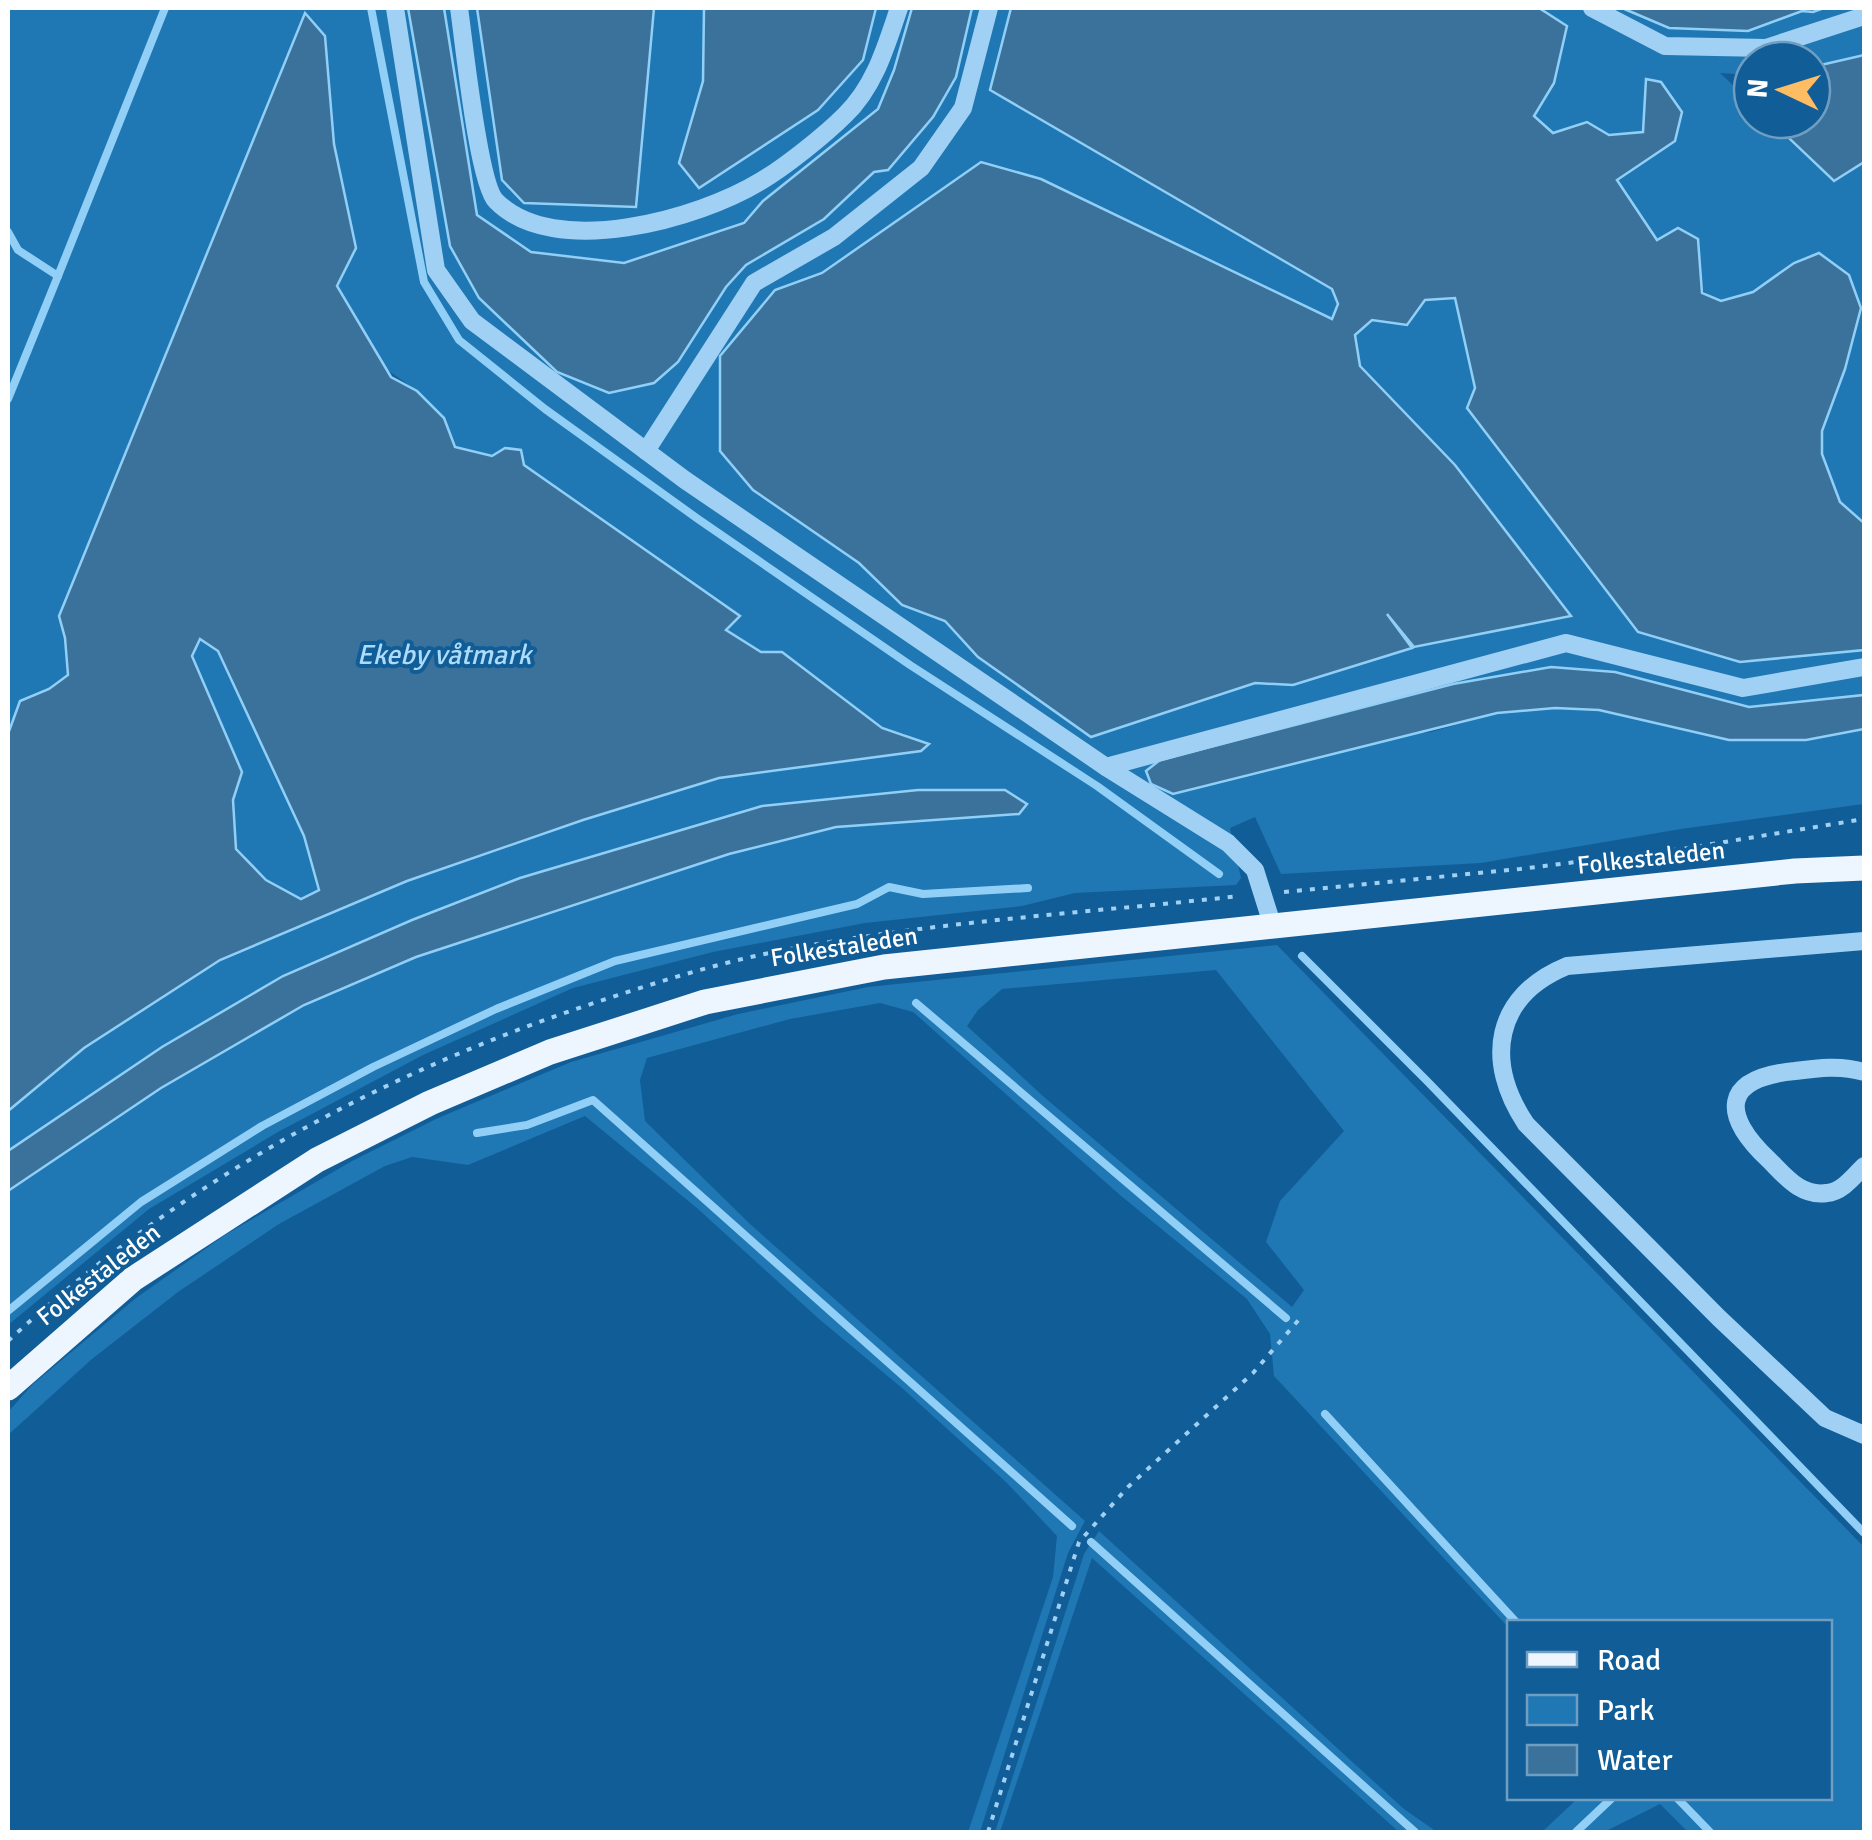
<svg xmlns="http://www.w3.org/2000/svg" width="1872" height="1840" font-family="Signika,sans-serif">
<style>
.green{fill:#1f77b4;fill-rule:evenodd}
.water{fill:#3b729b;stroke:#92cff7;stroke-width:2.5;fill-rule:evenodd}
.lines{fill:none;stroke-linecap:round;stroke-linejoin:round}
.stream{stroke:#92cff7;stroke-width:8}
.path{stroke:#a0d1f4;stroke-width:4;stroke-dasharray:5 8;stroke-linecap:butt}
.minor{stroke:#a0d1f4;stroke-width:18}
.major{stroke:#edf6ff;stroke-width:25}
.labels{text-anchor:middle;stroke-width:8;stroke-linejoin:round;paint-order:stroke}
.street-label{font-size:25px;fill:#fff;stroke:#115d97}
.water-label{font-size:28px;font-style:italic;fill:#addbfa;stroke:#115d97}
</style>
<rect width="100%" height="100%" fill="#115d97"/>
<g class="green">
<polygon points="8,8 408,8 450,246 479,298 678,362 726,287 746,265 824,219 874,172 956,77 972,8 1011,8 991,90 1332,289 1338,304 1332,319 1041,179 981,162 822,273 775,290 753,490 859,563 902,605 945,621 978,657 1091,737 1255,683 1293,685 1414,647 1570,616 1455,466 1360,366 1355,335 1373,319 1407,324 1425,300 1455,298 1475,388 1740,662 1864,650 1864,695 1749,708 1615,672 1453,684 1160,760 1431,732 1497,713 1555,708 1599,710 1806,740 1864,729 1864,804 1681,829 1481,863 1281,874 1255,817 1230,828 1241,878 1236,885 1075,893 1022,906 865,923 713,952 573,988 423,1055 278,1132 149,1209 8,1325 8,1191 161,1088 304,1005 416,957 729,854 836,827 1019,814 918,790 762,806 520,878 412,920 283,976 162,1047 8,1151 8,1111 84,1048 220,960 407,881 583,820 719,778 921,751 905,734 882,728 861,711 725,630 740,616 524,465 520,450 505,448 492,456 455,447 444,418 417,391 386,369 337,286 356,247 334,144 137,427 59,616 65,638 68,675 49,689 20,701 8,734"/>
<polygon points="444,8 477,8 502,180 635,207 654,8 704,8 703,81 680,162 863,60 876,8 912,8 894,70 878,109 764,201 744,223 624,263 531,252 477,215"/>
<path d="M1539,8H1622L1669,28L1747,31L1802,11L1864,8V55L1812,67V60H1752V75L1720,73L1752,103V120H1770L1834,180L1864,162V523L1840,502L1822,454V431L1845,369L1861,308L1794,263L1753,292L1721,301C1677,283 1643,219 1617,180L1675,141L1661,82L1646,79L1644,132L1609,135L1587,122L1553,133L1534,116L1554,83L1567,27Z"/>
<polygon points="199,638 217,651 304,836 319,890 301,899 266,880 236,849 233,800 242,772 191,656"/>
<path d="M1277,945L1864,1547V1832H1688L1660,1804L1604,1832H1542L1578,1798H1830V1622H1510L1509,1628L1274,1376L1270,1334L1247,1299L1120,1195L913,1012L880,1003L790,1019L647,1058L640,1080L645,1121L750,1224L1085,1521L1068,1553L980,1832H968L1053,1577L1057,1536L1006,1482L902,1388L819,1319L698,1209L585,1116L468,1165L412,1157L385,1166L279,1224L178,1292L92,1359L8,1435V1412L32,1385L136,1298L225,1235L352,1161L438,1118L571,1062L738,1014L868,987ZM1216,970L1344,1131L1280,1201L1266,1242L1304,1290L1292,1307L1044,1097L967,1026L978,1010L1002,989Z"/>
<polygon points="1099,1531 1404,1809 1437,1832 1399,1832 1092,1558 1000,1832 995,1832 1084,1554"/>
</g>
<g class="water">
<polygon points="408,8 444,8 477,215 531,252 624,263 744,223 763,201 878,109 894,70 912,8 972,8 956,77 933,117 888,170 874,172 824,219 746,265 726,287 678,362 654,383 609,393 557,372 479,298 450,246"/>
<polygon points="477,8 654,8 636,207 524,203 502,180"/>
<polygon points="704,8 876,8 863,60 818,110 699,188 679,163 703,81"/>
<polygon points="1011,8 1539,8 1567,26 1554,83 1534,116 1553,133 1587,122 1609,135 1643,132 1646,79 1661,82 1682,112 1675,141 1617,180 1657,240 1678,228 1698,239 1702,293 1721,301 1753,292 1794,263 1819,253 1849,275 1861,308 1845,369 1822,431 1822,454 1840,502 1864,523 1864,650 1740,662 1638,632 1467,408 1475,388 1455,298 1425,300 1407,325 1372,320 1355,335 1360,366 1455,465 1571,616 1414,647 1387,614 1412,648 1293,685 1255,683 1091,737 978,657 945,621 902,605 859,563 753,490 720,451 720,356 775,290 822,273 981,162 1041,179 1332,319 1338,304 1332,289 990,90"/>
<polygon points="1622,8 1824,8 1813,12 1802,11 1748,31 1669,28"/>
<path d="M305,13L325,36L334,144L356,248L337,286L391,377L417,391L444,418L455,447L492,456L505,448L521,450L524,465L740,616L726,630L761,652H782L882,728L929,744L921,751L719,778L583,820L407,881L220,960L84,1048L8,1111V734L20,701L49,689L68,675L65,638L59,616ZM200,639L218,651L304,836L319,890L301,899L266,880L236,849L233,800L242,772L192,656Z"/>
<polygon points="1864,55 1864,162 1834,181 1770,120 1812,120 1812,67"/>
<polygon points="1551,667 1615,672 1749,707 1864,695 1864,729 1806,740 1729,740 1599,710 1555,708 1497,713 1173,794 1151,784 1146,771 1160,760 1453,684"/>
<polygon points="918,790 1005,790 1027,804 1019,814 836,827 729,854 416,957 304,1005 161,1088 8,1191 8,1151 162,1047 283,976 412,920 520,878 762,806"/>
</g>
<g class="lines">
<g class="stream">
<polyline points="371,8 424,282 459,340 545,409 698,519 910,665 1097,786 1219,874"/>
<polyline points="8,232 18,250 58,276 165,8"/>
<polyline points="8,399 58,276"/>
<polyline points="1302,956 1428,1082 1864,1533"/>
<polyline points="916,1003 1286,1318"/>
<polyline points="477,1133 527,1125 593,1100 1072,1526"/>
<polyline points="8,1311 141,1202 262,1126 373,1067 496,1009 615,961 857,904 889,887 923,894 1028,888"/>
<polyline points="1325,1414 1516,1622"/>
<polyline points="1091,1542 1415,1832"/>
<polyline points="1677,1798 1710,1832"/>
<polyline points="1576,1832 1612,1798"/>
</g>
<g class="path">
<polyline points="1284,892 1520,869 1688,848 1864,819"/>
<path d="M8,1341C175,1187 370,1078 585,1006C648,985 710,965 774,952C927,922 1085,913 1240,896"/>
<polyline points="988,1832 1079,1542 1128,1487 1253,1373 1302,1316"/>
</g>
<g class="minor">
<polyline points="395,8 436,270 472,321 685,480 1106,767 1228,843 1255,870 1272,924"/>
<path d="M459,8C464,41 478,183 496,201C554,260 699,219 761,181C785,167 825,135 845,115C875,86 886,46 899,8"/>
<polyline points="1592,8 1665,46 1766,48 1864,16"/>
<polyline points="646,451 754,283 834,237 921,168 963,108 989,8"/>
<polyline points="1106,767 1566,643 1743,688 1864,667"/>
<path d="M1864,941L1567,966C1494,996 1484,1061 1526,1124L1719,1318L1825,1418L1864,1435"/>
<path d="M1864,1072C1841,1065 1818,1068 1795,1071C1721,1078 1721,1115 1769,1160C1786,1177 1801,1197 1827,1193C1842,1192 1854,1176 1864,1166"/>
</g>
<polyline class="major" points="8,1388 133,1279 317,1160 430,1103 550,1052 705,1002 884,967 1795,871 1864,868"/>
</g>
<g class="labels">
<g class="street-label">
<text transform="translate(1651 857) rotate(-6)" y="9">Folkestaleden</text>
<text transform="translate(844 946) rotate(-9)" y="9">Folkestaleden</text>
<text transform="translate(98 1274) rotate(-38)" y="9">Folkestaleden</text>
</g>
<g class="water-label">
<text x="444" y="664">Ekeby våtmark</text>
</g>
</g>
<rect width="1872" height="1840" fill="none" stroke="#ffffff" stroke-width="20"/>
<rect x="1507" y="1620" width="325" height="180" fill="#115d97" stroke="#709ec1" stroke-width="2.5"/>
<rect x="1527" y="1652" width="50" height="15" fill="#edf6ff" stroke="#709ec1" stroke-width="2.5"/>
<text x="1597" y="1670" font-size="30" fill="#ffffff">Road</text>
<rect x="1527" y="1695" width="50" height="30" fill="#1f77b4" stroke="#709ec1" stroke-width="2.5"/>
<text x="1597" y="1720" font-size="30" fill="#ffffff">Park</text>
<rect x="1527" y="1745" width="50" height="30" fill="#3b729b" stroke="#709ec1" stroke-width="2.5"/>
<text x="1597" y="1770" font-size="30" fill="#ffffff">Water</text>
<g transform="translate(1782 90) rotate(274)"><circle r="48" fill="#115d97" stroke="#709ec1" stroke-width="2.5"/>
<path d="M0-8L18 38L0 25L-18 38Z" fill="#ffbd63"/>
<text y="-15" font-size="28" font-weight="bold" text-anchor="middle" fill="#ffffff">N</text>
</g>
</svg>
